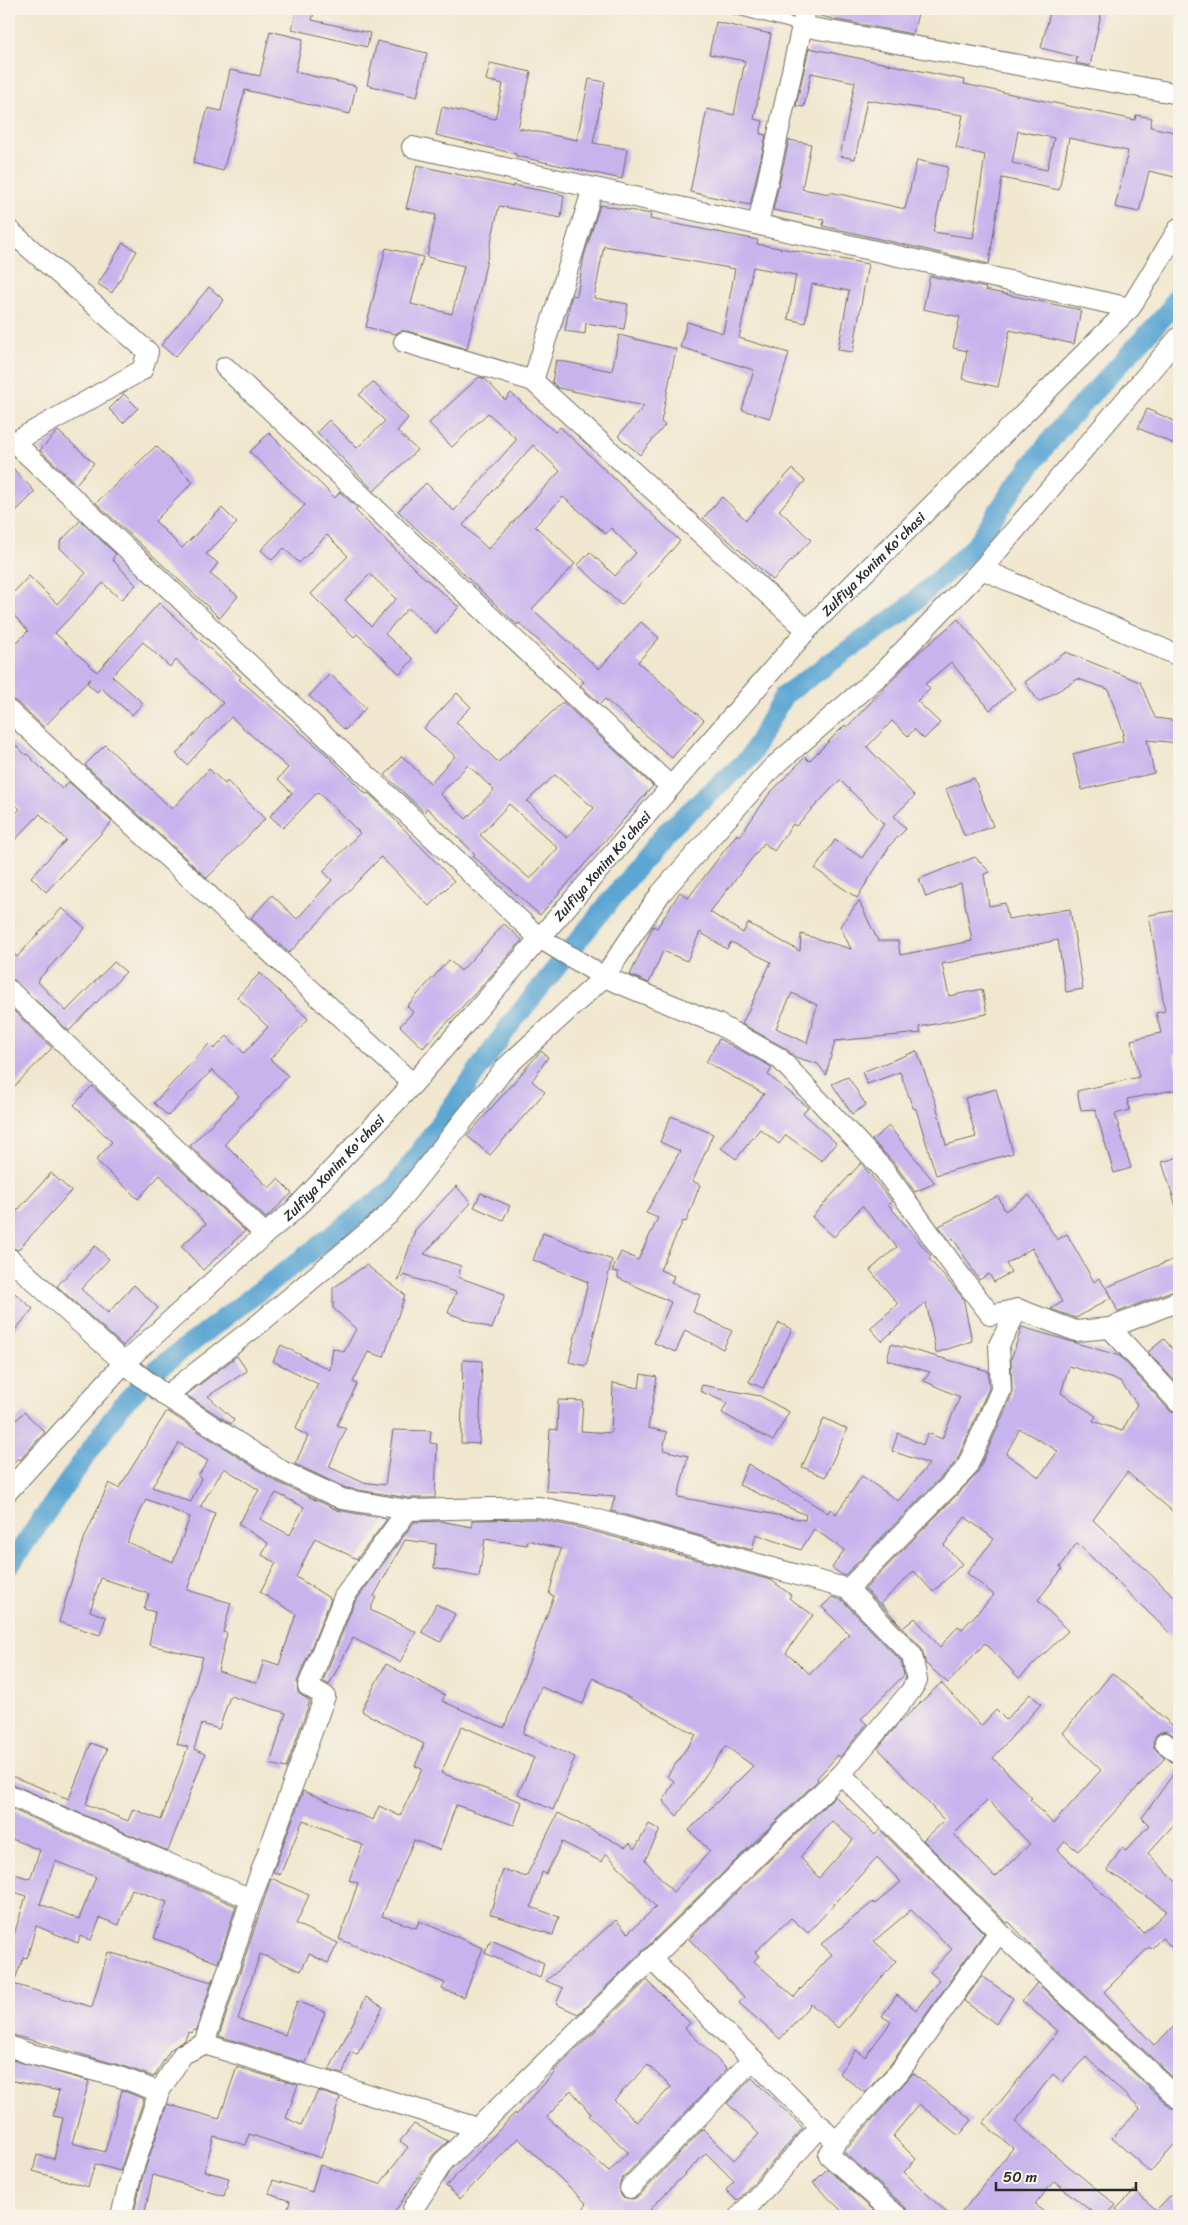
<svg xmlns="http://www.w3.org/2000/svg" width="1188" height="2225" font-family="Sriracha,sans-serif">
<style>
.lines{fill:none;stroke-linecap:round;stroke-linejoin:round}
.canal{stroke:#5ba6d3;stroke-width:20}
.building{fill:#c7b4ed;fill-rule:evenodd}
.lane-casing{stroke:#706d64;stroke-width:12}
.street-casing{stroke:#706d64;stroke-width:22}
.lane{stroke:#fff;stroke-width:10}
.street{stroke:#fff;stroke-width:20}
.labels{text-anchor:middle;stroke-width:4;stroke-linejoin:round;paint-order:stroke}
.street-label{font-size:14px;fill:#2b2b2b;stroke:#f7f3e8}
</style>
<rect width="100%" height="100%" fill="#f7f3e8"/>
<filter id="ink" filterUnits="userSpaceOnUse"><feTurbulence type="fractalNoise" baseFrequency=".02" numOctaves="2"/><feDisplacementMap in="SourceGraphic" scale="10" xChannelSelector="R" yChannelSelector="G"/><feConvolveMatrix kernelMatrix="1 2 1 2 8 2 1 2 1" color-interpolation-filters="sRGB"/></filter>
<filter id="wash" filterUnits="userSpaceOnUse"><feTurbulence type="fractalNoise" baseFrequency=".0096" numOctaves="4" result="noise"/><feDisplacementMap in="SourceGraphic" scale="20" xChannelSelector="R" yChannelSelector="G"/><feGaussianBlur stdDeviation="1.12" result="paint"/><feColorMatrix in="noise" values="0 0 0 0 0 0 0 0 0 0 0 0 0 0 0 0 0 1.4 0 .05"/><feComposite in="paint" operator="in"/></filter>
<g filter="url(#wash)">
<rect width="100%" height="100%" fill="#f1e7cf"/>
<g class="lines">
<polyline class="canal" points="9,1566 121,1406 156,1370 393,1189 510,1025 665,833 749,758 784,695 904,611 975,546 1014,487 1060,428 1169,311 1179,292"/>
</g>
<g id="blocks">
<g class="building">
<polygon points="297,9 315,9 312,20 370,33 367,47 292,29"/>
<polygon points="818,9 919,9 913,34 837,20 817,15"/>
<polygon points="1051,9 1102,9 1090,66 1076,63 1077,57 1041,48"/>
<polygon points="716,22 771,34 754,119 763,121 760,134 766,135 750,205 690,192 707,109 734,115 745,61 709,54"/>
<polygon points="270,31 303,39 295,72 356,86 350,114 245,90 223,171 193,163 208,108 221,111 230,70 260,76"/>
<polygon points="377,41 427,53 417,97 367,85"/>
<path d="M809,48L965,80L964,84L1135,120L1136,115L1152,118L1150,127L1179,133V178L1149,171L1139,212L1115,207L1128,151L1069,138L1059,190L1002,178L989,264L823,226L824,220L773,210L789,140L811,144L802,189L830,194V192L905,209L917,160L948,167L933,232L973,238L985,155L956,148L963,115L867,100L855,159L840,156L855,82L811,73L804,107L796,106ZM1018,131L1054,138L1047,170L1012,163Z"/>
<polygon points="490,63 531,72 518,128 577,140 589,79 605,82 593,143 627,149 622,179 516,156 516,154 436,135 442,107 495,119 503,84 486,80"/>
<polygon points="417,165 513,187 513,185 564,195 561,218 499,206 467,349 407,331 401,331 395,334 366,327 386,248 423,257 411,304 452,314 464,266 427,257 436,215 406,208"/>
<polygon points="600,205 651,214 650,219 758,240 757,244 868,264 853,352 838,350 849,291 812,284 805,323 788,319 796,275 753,267 739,338 789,353 770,418 742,410 754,370 680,347 687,322 723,333 735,269 604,246 594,298 628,304 624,329 586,323 585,334 565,331 570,302 572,295 577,296 584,256"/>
<polygon points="123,243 137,251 112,293 98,284"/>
<polygon points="930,276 986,288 985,290 1081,310 1074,344 1010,330 998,387 962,379 967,351 953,348 960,317 923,309"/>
<polygon points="209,287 224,300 175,357 161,345"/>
<polygon points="619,335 676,349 661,422 665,425 640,455 618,436 644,406 558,388 552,382 556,360 612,371"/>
<path d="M479,377L485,379L505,400L511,393L555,432L560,427L680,541L621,605L578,565L590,552L615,576L636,553L611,528L606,534L563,497L535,526L575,564L532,609L599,669L641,622L659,638L638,662L704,720L672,758L605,699L600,704L580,685L584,682L519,623L517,625L398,511L426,483L454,511L517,439L488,413L452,447L429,423ZM533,445L560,471L488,549L463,525Z"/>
<polygon points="373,382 408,418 397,431 417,450 374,491 317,432 329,420 357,448 385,421 359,395"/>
<polygon points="124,394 138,408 123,423 109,409"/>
<polygon points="1147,409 1179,423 1179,446 1138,428"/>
<polygon points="58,431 94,463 76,484 40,450"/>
<path d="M269,433L335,498L340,492L357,508L355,510L419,573L459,607L436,633L408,608L385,634L413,659L400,674L357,634L354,637L311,594L348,556L327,535L299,563L284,548L272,560L261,550L305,505L250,452ZM370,574L396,599L371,626L345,600Z"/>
<polygon points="156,446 193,482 155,521 182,548 222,508 237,523 206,554 218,563 210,574 238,596 220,618 96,503"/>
<polygon points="9,464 35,492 9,518"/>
<polygon points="792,469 805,481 779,510 811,540 773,580 703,518 722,497 746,520"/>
<polygon points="80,521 116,554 112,559 136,585 121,600 103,583 55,633 97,672 159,603 241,677 239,679 328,756 366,794 368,793 375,799 454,881 429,906 381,857 289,953 251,918 272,895 297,919 332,880 323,871 360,833 318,792 283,828 270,816 292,793 278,779 288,768 231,717 187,765 176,754 223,703 176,660 170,667 143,642 112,676 143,703 132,715 101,688 97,692 87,683 91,678 44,727 17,702 9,698 9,650 28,631 9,610 9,597 29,576 57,604 86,573 60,548 60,542"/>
<path d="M958,619L1015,689L990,710L951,662L925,684L930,689L917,701L940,723L924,739L914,729L908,736L892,721L867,747L915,796L894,816L906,829L891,844L857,898L815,869L835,840L862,858L884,824L840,780L796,826L793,824L774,851L764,843L710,912L743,933L748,923L800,951L801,934L851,949L840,926L859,901L878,941H898L900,955L972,941L961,883L926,897L919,879L975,857L990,872L984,874L989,906L1005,903L1008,919L1070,909L1083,989L1066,992L1058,940L942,964L949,996L982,989L987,1014L919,1027L921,1033L835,1041L826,1075L818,1064L795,1057L785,1048L742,1024L771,962L731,942L727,949L700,932L687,961L663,951L649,983L630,975L653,926L657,928L680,892L688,898L737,834L740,836L769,794L805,757L809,761L845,725L847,727L918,653ZM792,993L817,1005L807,1043L776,1028Z"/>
<polygon points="1066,652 1140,682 1155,718 1179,721 1179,743 1147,740 1154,773 1082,790 1073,754 1123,741 1122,735 1124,734 1108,689 1078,679 1039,702 1025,682"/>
<polygon points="330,674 366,708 345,730 309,696"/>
<path d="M457,693L471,707L456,722L498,762L563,702L653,786L540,915L473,856L475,854L427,808L424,812L385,775L402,756L430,783L455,756L424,728ZM468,765L494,790L466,819L440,794ZM555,775L594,808L567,838L527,801ZM509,804L558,848L530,879L480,835Z"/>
<polygon points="9,739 26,755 27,754 62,789 69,782 112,822 46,892 31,877 66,840 40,814 9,846 9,820 20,809 9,798"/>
<polygon points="105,745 172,809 209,769 225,784 227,781 265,819 207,878 85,765"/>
<polygon points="974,778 993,826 970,835 964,835 946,789"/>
<polygon points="62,908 85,928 37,981 66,1011 114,962 126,972 69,1031 9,976 9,949 17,957"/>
<polygon points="1179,910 1179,1053 1174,1054 1179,1077 1179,1089 1127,1099 1130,1110 1115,1114 1131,1168 1114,1173 1095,1109 1081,1110 1077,1091 1139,1077 1131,1040 1161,1033 1156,1013 1165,1011 1149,915"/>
<polygon points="504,924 522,940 481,987 423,1048 400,1026 413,1012 407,1006 449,960 461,971"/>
<polygon points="260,973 308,1019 270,1059 288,1076 225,1144 269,1188 278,1179 292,1193 266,1218 190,1146 239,1096 212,1070 168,1116 154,1103 209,1044 214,1049 227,1036 244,1053 268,1027 237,997"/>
<polygon points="14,1011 52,1048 9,1092 9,1016"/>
<polygon points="719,1039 772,1067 768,1075 808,1107 803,1113 836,1143 822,1161 786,1135 779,1144 760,1129 736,1159 721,1148 764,1094 706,1062"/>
<polygon points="541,1051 548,1057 532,1081 545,1092 490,1155 467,1136"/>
<polygon points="917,1051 936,1104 946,1145 976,1137 965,1098 996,1089 1013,1153 936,1175 916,1109 913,1108 900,1072 867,1084 862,1072"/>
<polygon points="848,1077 866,1105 852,1114 832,1084"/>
<polygon points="92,1086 245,1231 203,1270 181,1246 206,1224 160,1175 138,1199 96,1160 112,1142 74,1105"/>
<polygon points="671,1116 713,1134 693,1181 700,1185 686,1222 683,1221 660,1270 674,1276 671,1283 700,1295 693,1312 732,1331 723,1349 685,1330 676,1352 654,1343 671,1302 618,1278 618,1272 612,1271 621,1252 638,1260 658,1218 646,1213 680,1151 660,1142"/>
<polygon points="889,1126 935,1183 915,1192 894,1163 872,1140"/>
<polygon points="1179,1157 1179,1206 1176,1206 1162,1162"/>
<polygon points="861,1163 892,1202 888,1204 931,1256 929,1259 963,1298 972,1341 936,1353 926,1302 882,1341 870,1328 898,1304 870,1270 897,1247 862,1206 834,1237 812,1217"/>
<polygon points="51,1173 71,1191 18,1250 9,1246 9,1204 17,1211"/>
<polygon points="456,1186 471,1203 424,1254 461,1266 458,1277 505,1294 492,1329 448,1313 456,1292 404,1275 398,1281 415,1230"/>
<polygon points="481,1193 510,1206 503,1220 474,1207"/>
<polygon points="1029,1195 1057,1240 1067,1234 1094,1282 1099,1278 1112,1297 1076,1318 1051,1309 1062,1302 1032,1248 1006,1264 1011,1272 994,1282 989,1274 979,1280 953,1238 950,1241 939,1226 998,1196 1005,1211"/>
<polygon points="543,1233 612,1260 586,1366 569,1362 588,1282 533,1260"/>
<polygon points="95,1246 109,1259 81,1289 108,1313 134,1285 158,1308 123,1346 57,1286"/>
<polygon points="1179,1257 1179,1288 1118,1312 1107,1287"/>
<polygon points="366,1265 405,1295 384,1357 368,1352 353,1382 357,1384 337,1425 346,1429 329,1467 362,1482 385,1485 393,1430 431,1431 430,1443 437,1444 435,1498 409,1498 346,1488 295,1464 308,1436 295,1429 318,1384 273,1361 281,1345 330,1370 333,1348 344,1352 356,1329 333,1308 333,1288"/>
<polygon points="9,1288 33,1309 9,1337"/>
<polygon points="779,1323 792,1329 763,1388 749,1382"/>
<path d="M1022,1327L1120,1356L1170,1411L1179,1415V1517L1127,1472L1093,1520L1179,1601V1642L1077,1543L1060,1567L1062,1569L1038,1600L1068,1631L1019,1678L985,1643L948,1683L926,1664L921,1647L865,1589L977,1474L1012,1395L1011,1359ZM1069,1366L1120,1381L1137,1404L1122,1431L1093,1421L1096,1416L1061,1393ZM1020,1429L1058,1451L1039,1477L1006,1454ZM965,1517L994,1539L967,1573L994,1595L962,1629L958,1626L940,1647L915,1618L903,1628L881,1603L914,1571L933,1592L962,1564L944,1545Z"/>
<polygon points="1164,1339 1179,1357 1179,1386 1148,1352"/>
<polygon points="891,1344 988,1371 989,1388 956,1462 844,1576 832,1568 844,1550 814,1529 801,1550 756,1534 752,1550 611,1511 615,1496 546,1491 550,1429 557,1430 558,1400 583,1401 581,1431 611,1433 613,1383 639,1388 641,1374 657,1377 648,1428 667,1432 663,1450 688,1456 678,1497 805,1520 806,1515 739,1485 748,1464 828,1513 830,1509 836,1514 862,1476 898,1501 929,1464 892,1451 898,1433 923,1445 928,1433 942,1439 960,1397 924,1381 930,1372 887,1360"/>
<polygon points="237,1356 247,1371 208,1396 234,1420 231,1424 186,1395"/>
<polygon points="463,1360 482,1361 479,1444 461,1443"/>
<polygon points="702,1385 760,1396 789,1412 773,1441 722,1413 727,1403 700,1391"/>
<path d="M167,1411L277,1482L337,1510L387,1519L357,1559L315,1538L296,1577L331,1599L297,1682L298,1693L310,1701L286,1768L270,1764L286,1713L230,1696L219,1729L202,1724L194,1749L205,1754L168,1851L9,1783V1775L69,1799L91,1743L107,1749L86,1804L128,1821L133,1809L161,1820L188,1747L177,1744L203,1657L149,1645L155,1612L144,1609L149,1594L101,1578L90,1611L106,1617L100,1635L59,1622L84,1539L109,1483L119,1488ZM179,1443L208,1461L198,1476L201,1478L191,1502L152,1487ZM224,1468L259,1490L238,1524L268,1543L262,1555L276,1563L260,1592L296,1614L279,1665L264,1660L257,1683L218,1671L227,1633L223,1632L231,1603L187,1590L215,1513L200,1507ZM276,1493L304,1507L290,1535L260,1519ZM146,1499L190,1517L173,1562L127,1542Z"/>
<polygon points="24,1412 45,1432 20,1460 18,1458 9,1468 9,1428"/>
<polygon points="824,1418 847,1429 825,1477 802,1467"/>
<polygon points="538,1519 585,1529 771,1580 791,1595 789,1598 813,1615 786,1653 810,1674 849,1634 822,1607 832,1597 842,1600 901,1661 904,1675 861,1719 867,1724 840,1757 838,1755 817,1778 818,1780 578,2014 556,2004 563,1988 546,1981 616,1920 628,1933 656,1907 606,1853 602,1862 562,1842 546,1874 542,1872 531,1907 559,1917 553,1935 490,1914 503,1869 526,1877 558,1813 625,1847 630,1843 635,1849 649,1824 660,1830 645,1860 673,1892 710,1851 689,1830 753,1766 726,1746 677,1816 663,1801 674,1781 667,1776 696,1735 593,1678 583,1704 541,1687 523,1734 575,1757 553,1810 518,1794 534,1758 462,1726 441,1773 522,1802 514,1825 456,1805 440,1850 414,1840 382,1916 416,1928 419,1921 483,1948 464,1997 442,1989 445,1983 339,1939 358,1883 349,1880 363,1845 303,1820 280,1875 273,1872 303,1791 373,1820 379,1806 400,1816 422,1769 415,1766 424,1744 363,1712 362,1709 386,1664 445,1695 442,1701 504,1728 554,1596 549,1594 561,1549 528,1540 527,1545 485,1539 479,1577 434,1568 436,1544 405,1540 374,1596 376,1597 370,1610 416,1632 400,1662 353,1638 329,1685 323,1681 354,1603 414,1522 440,1521 472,1527 472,1520"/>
<polygon points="436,1604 455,1614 441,1642 422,1632"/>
<path d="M1112,1673L1179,1731V1739L1167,1731L1161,1732L1156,1735L1153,1741L1154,1748L1165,1758L1078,1851L1065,1841L1058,1850L1143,1933L1167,1911L1107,1870L1122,1848L1126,1851L1149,1825L1142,1818L1179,1766V1819L1148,1853L1179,1885V1955L1162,1938L1151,1949L1149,1947L1104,1992L1154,2045L1179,2022V2083L1036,1950L1009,1922L1007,1923L923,1840L944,1820L878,1748L899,1723L941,1683L981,1726L996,1710L1006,1720L1030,1694L1041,1704L993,1758L1032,1798L1030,1799L1053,1824L1101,1770L1063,1733ZM988,1800L1030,1844L995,1877L954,1834Z"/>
<path d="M835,1796L875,1835L880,1830L984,1933L891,2064L865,2093L839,2073L856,2050L865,2057L891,2022L882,2016L897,1995L916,2010L939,1980L930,1972L952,1949L911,1910L874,1941L896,1961L838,2028L811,2004L780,2039L739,2003L744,1997L689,1939ZM832,1821L853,1840L819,1878L800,1857ZM877,1857L901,1882L875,1904L873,1902L821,1944L832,1954L794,1997L754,1961L759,1956L755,1952L791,1918L808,1933Z"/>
<path d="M9,1808L236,1906L218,1963L154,1938L167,1902L132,1889L119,1925L100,1918L91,1940L80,1936L78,1943L36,1926L27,1958L24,1957L13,1984L92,2007L108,1952L212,1982L213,1978L196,2031L193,2030L192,2033L188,2032L185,2040L170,2050L154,2077L126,2067L9,2034V1951L26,1896L9,1890V1872L30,1879L40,1850L9,1838ZM55,1861L96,1877L79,1919L40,1904Z"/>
<polygon points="271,1878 309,1895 296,1924 338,1943 328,1963 309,1954 301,1971 260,1954 238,2019 285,2035 297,2001 325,2012 306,2063 219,2036"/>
<polygon points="491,1940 544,1963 540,1978 485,1953"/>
<polygon points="982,1976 1013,1998 996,2024 964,2001"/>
<path d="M647,1980L690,2023L685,2028L727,2069L621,2180L619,2191L622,2197L633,2199L639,2196L703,2129L734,2160L759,2134L727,2103L752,2078L803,2128L737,2201L726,2190L734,2181L706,2153L650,2209L660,2216H577L587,2204L518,2138L460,2199L446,2186L515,2113L516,2115L555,2072L554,2071ZM648,2065L671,2087L637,2122L614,2100ZM571,2090L591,2114L589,2116L628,2152L609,2172L547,2117Z"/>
<polygon points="1037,1983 1171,2108 1179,2111 1179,2139 1150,2172 1112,2138 1140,2109 1086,2057 1062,2082 1053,2074 1015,2122 1116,2205 1106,2216 1097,2216 1054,2181 1035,2205 1049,2216 959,2216 1013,2148 983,2123 1058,2031 1022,2001"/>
<polygon points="366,1997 383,2007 357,2055 350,2052 343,2074 329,2070"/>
<polygon points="9,2059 89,2081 72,2143 105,2152 122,2090 144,2099 120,2171 95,2164 88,2187 33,2171 37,2155 54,2159 63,2118 53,2116 59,2091 9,2080"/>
<polygon points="237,2067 298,2085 286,2118 301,2125 318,2091 340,2098 321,2158 249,2134 246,2145 214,2136 204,2171 229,2178 224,2196 153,2175 144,2216 133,2216 143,2175 167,2104 219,2119"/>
<polygon points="913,2073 972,2120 959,2136 919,2104 893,2136 916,2159 904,2172 950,2216 909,2216 905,2207 844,2152"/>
<polygon points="414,2124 448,2141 433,2155 392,2216 286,2216 290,2201 269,2194 273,2180 312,2192 320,2165 380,2184 408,2147 400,2141"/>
<polygon points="827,2169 880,2216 847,2216 813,2183"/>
<polygon points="1135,2190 1156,2210 1171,2195 1179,2203 1179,2216 1123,2216 1116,2209"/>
</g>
</g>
</g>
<g filter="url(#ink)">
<use href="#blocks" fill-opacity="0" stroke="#706d64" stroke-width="1"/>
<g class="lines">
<g class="lane-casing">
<polyline id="lane" points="736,9 802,26"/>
</g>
<g class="street-casing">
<g id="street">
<polyline points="806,9 802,26 1179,94"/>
<polyline points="412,147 1130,308"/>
<polyline points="758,224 802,26"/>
<polyline points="9,230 148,352 142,370 14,442 538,937 604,977 718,1024 779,1058 884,1170 965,1282 991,1315 1018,1309 1076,1331 1110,1328 1179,1301"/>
<polyline points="404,342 533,381 807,630"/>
<polyline points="225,367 671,787"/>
<polyline points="533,381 593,188"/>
<polyline points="982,569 1179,656"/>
<polyline points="9,711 413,1084"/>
<polyline points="9,990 265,1234"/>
<polyline points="9,1258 124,1363 166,1396 282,1471 342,1499 408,1510 539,1507 588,1517 848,1589 966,1469 1001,1390 999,1345 1018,1309"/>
<polyline points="1110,1328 1179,1403"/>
<polyline points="166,1396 260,1323 389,1214 505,1068 604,977 661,893 772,768 880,675 982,569 1179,337"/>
<path id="s1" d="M9,1490L124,1363L265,1234L292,1212L413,1084L807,630L1130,308L1179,228"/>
<polyline points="1165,1743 1179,1754"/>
<polyline points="841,1774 999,1932 1179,2099"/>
<polyline points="9,1795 251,1899 204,2044 478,2128"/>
<polyline points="251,1899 325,1696 308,1686 344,1597 408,1510"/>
<polyline points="651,1959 836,2142 829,2155 897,2216"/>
<polyline points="9,2046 27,2053 123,2078 159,2092 183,2054 204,2044"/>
<polyline points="836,2142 900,2071 999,1932"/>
<polyline points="630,2188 753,2059"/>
<polyline points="121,2216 132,2172 159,2092"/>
<polyline points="411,2216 413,2209 443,2162 841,1774 910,1692 917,1681 912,1655 848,1589"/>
<polyline points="740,2216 821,2126"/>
</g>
</g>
<use href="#lane" class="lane"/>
<use href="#street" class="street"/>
</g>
</g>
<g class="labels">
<g class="street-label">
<text dy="5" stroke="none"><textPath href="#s1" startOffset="1268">Zulfiya Xonim Ko'chasi</textPath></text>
<text dy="5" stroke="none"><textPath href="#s1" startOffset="862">Zulfiya Xonim Ko'chasi</textPath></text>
<text dy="5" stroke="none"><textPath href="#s1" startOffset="458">Zulfiya Xonim Ko'chasi</textPath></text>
</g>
</g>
<rect width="1188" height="2225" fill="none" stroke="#f7f3e8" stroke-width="30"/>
<path d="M996 2182v8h140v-8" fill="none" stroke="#2b2b2b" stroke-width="2.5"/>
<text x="1003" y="2182" font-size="15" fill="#2b2b2b" stroke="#f7f3e8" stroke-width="4" paint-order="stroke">50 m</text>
</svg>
